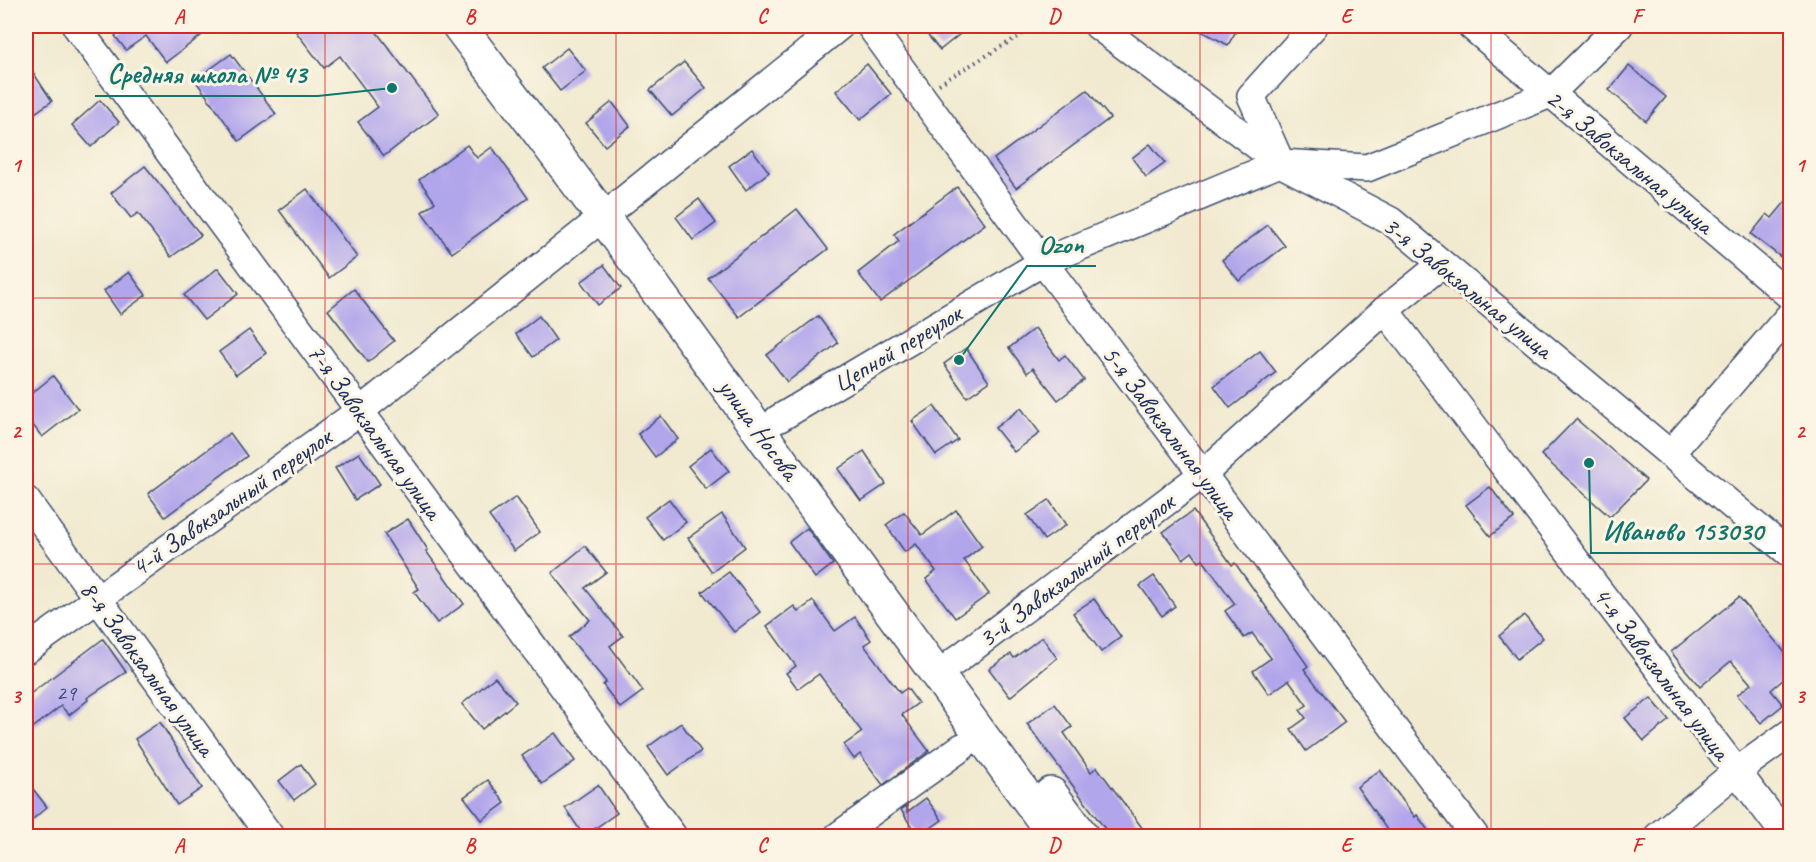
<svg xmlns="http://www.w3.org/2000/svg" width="1816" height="862" font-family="Caveat,sans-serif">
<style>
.building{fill:#b1a5eb}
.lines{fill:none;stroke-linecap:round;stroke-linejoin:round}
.minor-casing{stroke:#3b4b6f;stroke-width:30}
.major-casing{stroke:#3b4b6f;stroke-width:36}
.path{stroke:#3b4b6f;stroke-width:4;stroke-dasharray:1.5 4.5;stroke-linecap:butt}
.minor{stroke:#fff;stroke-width:27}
.major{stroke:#fff;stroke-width:33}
.grid{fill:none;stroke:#d62828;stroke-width:1.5;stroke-opacity:0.55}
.labels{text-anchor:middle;stroke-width:6;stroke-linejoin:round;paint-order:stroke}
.number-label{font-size:22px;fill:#404c81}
.street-label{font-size:26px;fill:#1b2f5e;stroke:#fcf5e5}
.leader{fill:none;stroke:#0f766e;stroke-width:2}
.callout-dot{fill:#0f766e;stroke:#fcf5e5;stroke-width:2}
.callout-label{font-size:27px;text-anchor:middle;font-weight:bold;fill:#0f766e;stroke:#fcf5e5;stroke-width:6;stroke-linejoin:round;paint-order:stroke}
.neatline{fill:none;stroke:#d62828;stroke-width:2}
.grid-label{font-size:20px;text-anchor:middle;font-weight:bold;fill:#d62828}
</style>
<rect width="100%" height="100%" fill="#fcf5e5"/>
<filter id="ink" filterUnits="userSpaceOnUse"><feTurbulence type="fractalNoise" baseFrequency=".0167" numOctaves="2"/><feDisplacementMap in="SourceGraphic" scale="12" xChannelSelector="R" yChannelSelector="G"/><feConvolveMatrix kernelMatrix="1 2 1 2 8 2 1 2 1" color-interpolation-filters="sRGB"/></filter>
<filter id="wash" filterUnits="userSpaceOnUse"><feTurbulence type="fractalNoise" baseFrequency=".008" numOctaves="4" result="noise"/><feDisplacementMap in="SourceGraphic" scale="24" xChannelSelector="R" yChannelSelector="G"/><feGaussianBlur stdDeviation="1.35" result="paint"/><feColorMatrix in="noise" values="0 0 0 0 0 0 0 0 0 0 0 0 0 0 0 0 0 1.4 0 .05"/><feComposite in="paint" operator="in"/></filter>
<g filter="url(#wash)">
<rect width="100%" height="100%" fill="#f1ead0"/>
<g id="blocks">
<g class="building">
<polygon points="129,26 214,26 166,62 146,36 126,50 115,36"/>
<polygon points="305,26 372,26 439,114 384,156 358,122 378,107 340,56 324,68 296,32"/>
<polygon points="920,26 970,26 940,50"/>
<polygon points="1192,26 1239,26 1228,45"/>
<polygon points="567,48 586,71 560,91 542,68"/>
<polygon points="231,54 276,114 239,141 195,80"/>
<polygon points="26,62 52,101 26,119"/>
<polygon points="684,62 706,88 672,116 650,90"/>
<polygon points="867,64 891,94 860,120 836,91"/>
<polygon points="1629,66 1666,97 1646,121 1609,90"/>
<polygon points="1087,90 1110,118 1016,188 994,159"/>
<polygon points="100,100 119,122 91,147 72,125"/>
<polygon points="612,102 630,126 605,146 586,123"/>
<polygon points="1150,144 1165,163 1146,177 1132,158"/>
<polygon points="467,145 477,158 492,147 528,198 452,253 422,212 435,202 419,180"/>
<polygon points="752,149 769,172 746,190 729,166"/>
<polygon points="145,166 201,235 171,257 138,213 131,218 111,193"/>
<polygon points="957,187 985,224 880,302 858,273 899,241 894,234"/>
<polygon points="307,189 357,257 329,278 279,210"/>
<polygon points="1791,195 1791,265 1751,234 1767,214 1772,218"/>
<polygon points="699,199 716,223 693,240 676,217"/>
<polygon points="797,209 828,249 739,317 708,278"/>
<polygon points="1268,225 1285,246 1239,281 1222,260"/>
<polygon points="604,265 621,288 598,305 581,282"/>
<polygon points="218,268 238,294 204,320 184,295"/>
<polygon points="129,272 146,295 120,314 104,291"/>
<polygon points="354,289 394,341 368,362 328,310"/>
<polygon points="539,316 556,340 533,357 516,334"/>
<polygon points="818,316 838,343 787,382 767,355"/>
<polygon points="1035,328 1059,360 1065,355 1084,380 1058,400 1033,368 1027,373 1009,348"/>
<polygon points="249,330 266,353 236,375 219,352"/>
<polygon points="966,348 989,382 967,397 944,364"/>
<polygon points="1260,351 1276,372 1230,408 1214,386"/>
<polygon points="53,376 78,409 42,437 26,416 26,398"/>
<polygon points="934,406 958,440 936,455 912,421"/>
<polygon points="1021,408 1040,433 1014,452 995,428"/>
<polygon points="661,416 678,439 655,457 638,434"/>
<polygon points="1576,419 1646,480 1610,517 1541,455"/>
<polygon points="230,433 247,456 165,517 148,494"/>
<polygon points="711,448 729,471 706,489 688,466"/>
<polygon points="864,451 886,484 861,501 838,469"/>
<polygon points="359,453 380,484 355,500 335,468"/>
<polygon points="1490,487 1514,518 1490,536 1466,505"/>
<polygon points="516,497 540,532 514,551 489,516"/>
<polygon points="669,499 686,522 663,540 645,517"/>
<polygon points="1049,500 1066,525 1044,540 1027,515"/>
<polygon points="956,510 982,546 964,560 989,594 955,618 926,579 936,571 916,544 905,552 886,525 904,512 922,535"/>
<polygon points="1193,511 1232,565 1235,563 1308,666 1304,669 1345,722 1306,751 1291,729 1306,718 1300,710 1307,705 1289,680 1269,694 1253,671 1271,658 1252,633 1244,638 1225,611 1235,604 1203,560 1199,562 1192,552 1183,559 1163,532"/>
<polygon points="722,514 745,547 712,572 688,538"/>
<polygon points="408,519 428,550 426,551 464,604 437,623 414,592 419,589 384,534"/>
<polygon points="807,528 833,564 815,578 789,542"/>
<polygon points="585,546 606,572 585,588 623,636 610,646 643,691 620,708 603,685 606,682 569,637 590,620 552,573"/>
<polygon points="729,572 760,612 734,632 702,592"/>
<polygon points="1154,576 1175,606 1162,616 1140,586"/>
<polygon points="1739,597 1791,660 1791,673 1771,690 1783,705 1761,723 1737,695 1751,684 1731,661 1700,687 1671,652"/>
<polygon points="1094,599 1121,637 1101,652 1073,613"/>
<polygon points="813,601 835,631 855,617 871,640 864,645 900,693 907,688 918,703 902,715 929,751 883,785 860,754 854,759 844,745 862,732 819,674 798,689 786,673 796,666 767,626 794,606 798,612"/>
<polygon points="1524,615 1543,638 1517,659 1499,636"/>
<polygon points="1042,637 1057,658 1010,697 989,669 1011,654 1014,658"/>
<polygon points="103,639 126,672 87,698 88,700 69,715 61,706 26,733 26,697"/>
<polygon points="495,677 516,702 482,729 462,704"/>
<polygon points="1651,698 1669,720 1644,741 1625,718"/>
<polygon points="1055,704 1072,727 1064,733 1091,772 1097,767 1149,837 1111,837 1027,724"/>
<polygon points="160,722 202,788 177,805 135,739"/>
<polygon points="681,723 701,751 668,775 648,747"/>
<polygon points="555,733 575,761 542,784 522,756"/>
<polygon points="301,764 315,784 294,800 279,781"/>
<polygon points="1380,770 1415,817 1417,815 1433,837 1392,837 1357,787"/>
<polygon points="26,780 47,807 26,825"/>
<polygon points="488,780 505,803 482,820 464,797"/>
<polygon points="598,785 617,813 584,836 565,808"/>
<polygon points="926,798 942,820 918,837 901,810 907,806 907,812"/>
</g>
</g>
</g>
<g filter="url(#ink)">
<use href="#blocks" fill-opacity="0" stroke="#3b4b6f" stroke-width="1.5"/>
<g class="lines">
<g class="minor-casing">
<g id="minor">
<polyline points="76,26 673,836"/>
<polyline points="870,26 1043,262 1475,836"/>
<polyline points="1098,26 1280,163 1391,221 1790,554"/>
<polyline points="1471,26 1790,296"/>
<polyline points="1279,159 1251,96 1314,26"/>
<polyline points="620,203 840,26"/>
<polyline points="1385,310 1786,836"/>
<polyline points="778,419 1043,262 1280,163 1367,168 1550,94 1619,26"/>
<polyline points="1670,454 1790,315"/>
<polyline points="26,500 270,836"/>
<polyline points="26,650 360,411 603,217"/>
<polyline points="954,662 1203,474 1385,310 1442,264"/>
<polyline points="838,836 962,747"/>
<polyline points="1658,836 1737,771 1790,733"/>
</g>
</g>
<g class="major-casing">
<g id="major">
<polyline points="459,26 603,217 1055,836"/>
<polyline points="1051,794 1082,836"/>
</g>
</g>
<g class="path">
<polyline points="1783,26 1790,31"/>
<polyline points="939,84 1036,26"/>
</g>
<use href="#minor" class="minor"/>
<use href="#major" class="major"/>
</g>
</g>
<path class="grid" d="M325,26V836M616,26V836M908,26V836M1200,26V836M1491,26V836M26,298H1790M26,564H1790"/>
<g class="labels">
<g class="number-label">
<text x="66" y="700">29</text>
</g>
<g class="street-label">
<text transform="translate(1630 161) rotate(40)" y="9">2-я Завокзальная улица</text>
<text transform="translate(1468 287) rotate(39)" y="9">3-я Завокзальная улица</text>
<text transform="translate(897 348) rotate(-31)" y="9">Цепной переулок</text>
<text transform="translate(759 429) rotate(54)" y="9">улица Носова</text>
<text transform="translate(375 431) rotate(54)" y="9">7-я Завокзальная улица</text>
<text transform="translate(1171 432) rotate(53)" y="9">5-я Завокзальная улица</text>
<text transform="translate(231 502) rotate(-35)" y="9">4-й Завокзальный переулок</text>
<text transform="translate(1076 570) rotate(-37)" y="9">3-й Завокзальный переулок</text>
<text transform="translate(148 668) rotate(54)" y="9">8-я Завокзальная улица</text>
<text transform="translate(1662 673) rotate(53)" y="9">4-я Завокзальная улица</text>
</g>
</g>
<path class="leader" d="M392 88L318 96H95M959 360L1027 266H1096M1589 463L1591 553H1776"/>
<g class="callout-dot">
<circle cx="392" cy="88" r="6"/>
<circle cx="959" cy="360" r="6"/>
<circle cx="1589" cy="463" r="6"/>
</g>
<g class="callout-label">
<text x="207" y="83">Средняя школа № 43</text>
<text x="1061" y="253">Ozon</text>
<text x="1683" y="540">Иваново 153030</text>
</g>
<rect width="1816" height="862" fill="none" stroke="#fcf5e5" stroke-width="66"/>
<rect x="33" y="33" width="1750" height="796" class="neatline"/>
<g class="grid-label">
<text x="179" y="23">A</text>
<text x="470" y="23">B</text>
<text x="762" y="23">C</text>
<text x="1054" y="23">D</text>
<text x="1346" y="23">E</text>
<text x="1637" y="23">F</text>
<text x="16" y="172">1</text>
<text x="1800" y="172">1</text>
<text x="16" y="438">2</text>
<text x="1800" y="438">2</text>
<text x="16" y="703">3</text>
<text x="1800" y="703">3</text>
<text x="179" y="852">A</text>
<text x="470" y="852">B</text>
<text x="762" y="852">C</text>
<text x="1054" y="852">D</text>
<text x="1346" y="852">E</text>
<text x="1637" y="852">F</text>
</g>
</svg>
